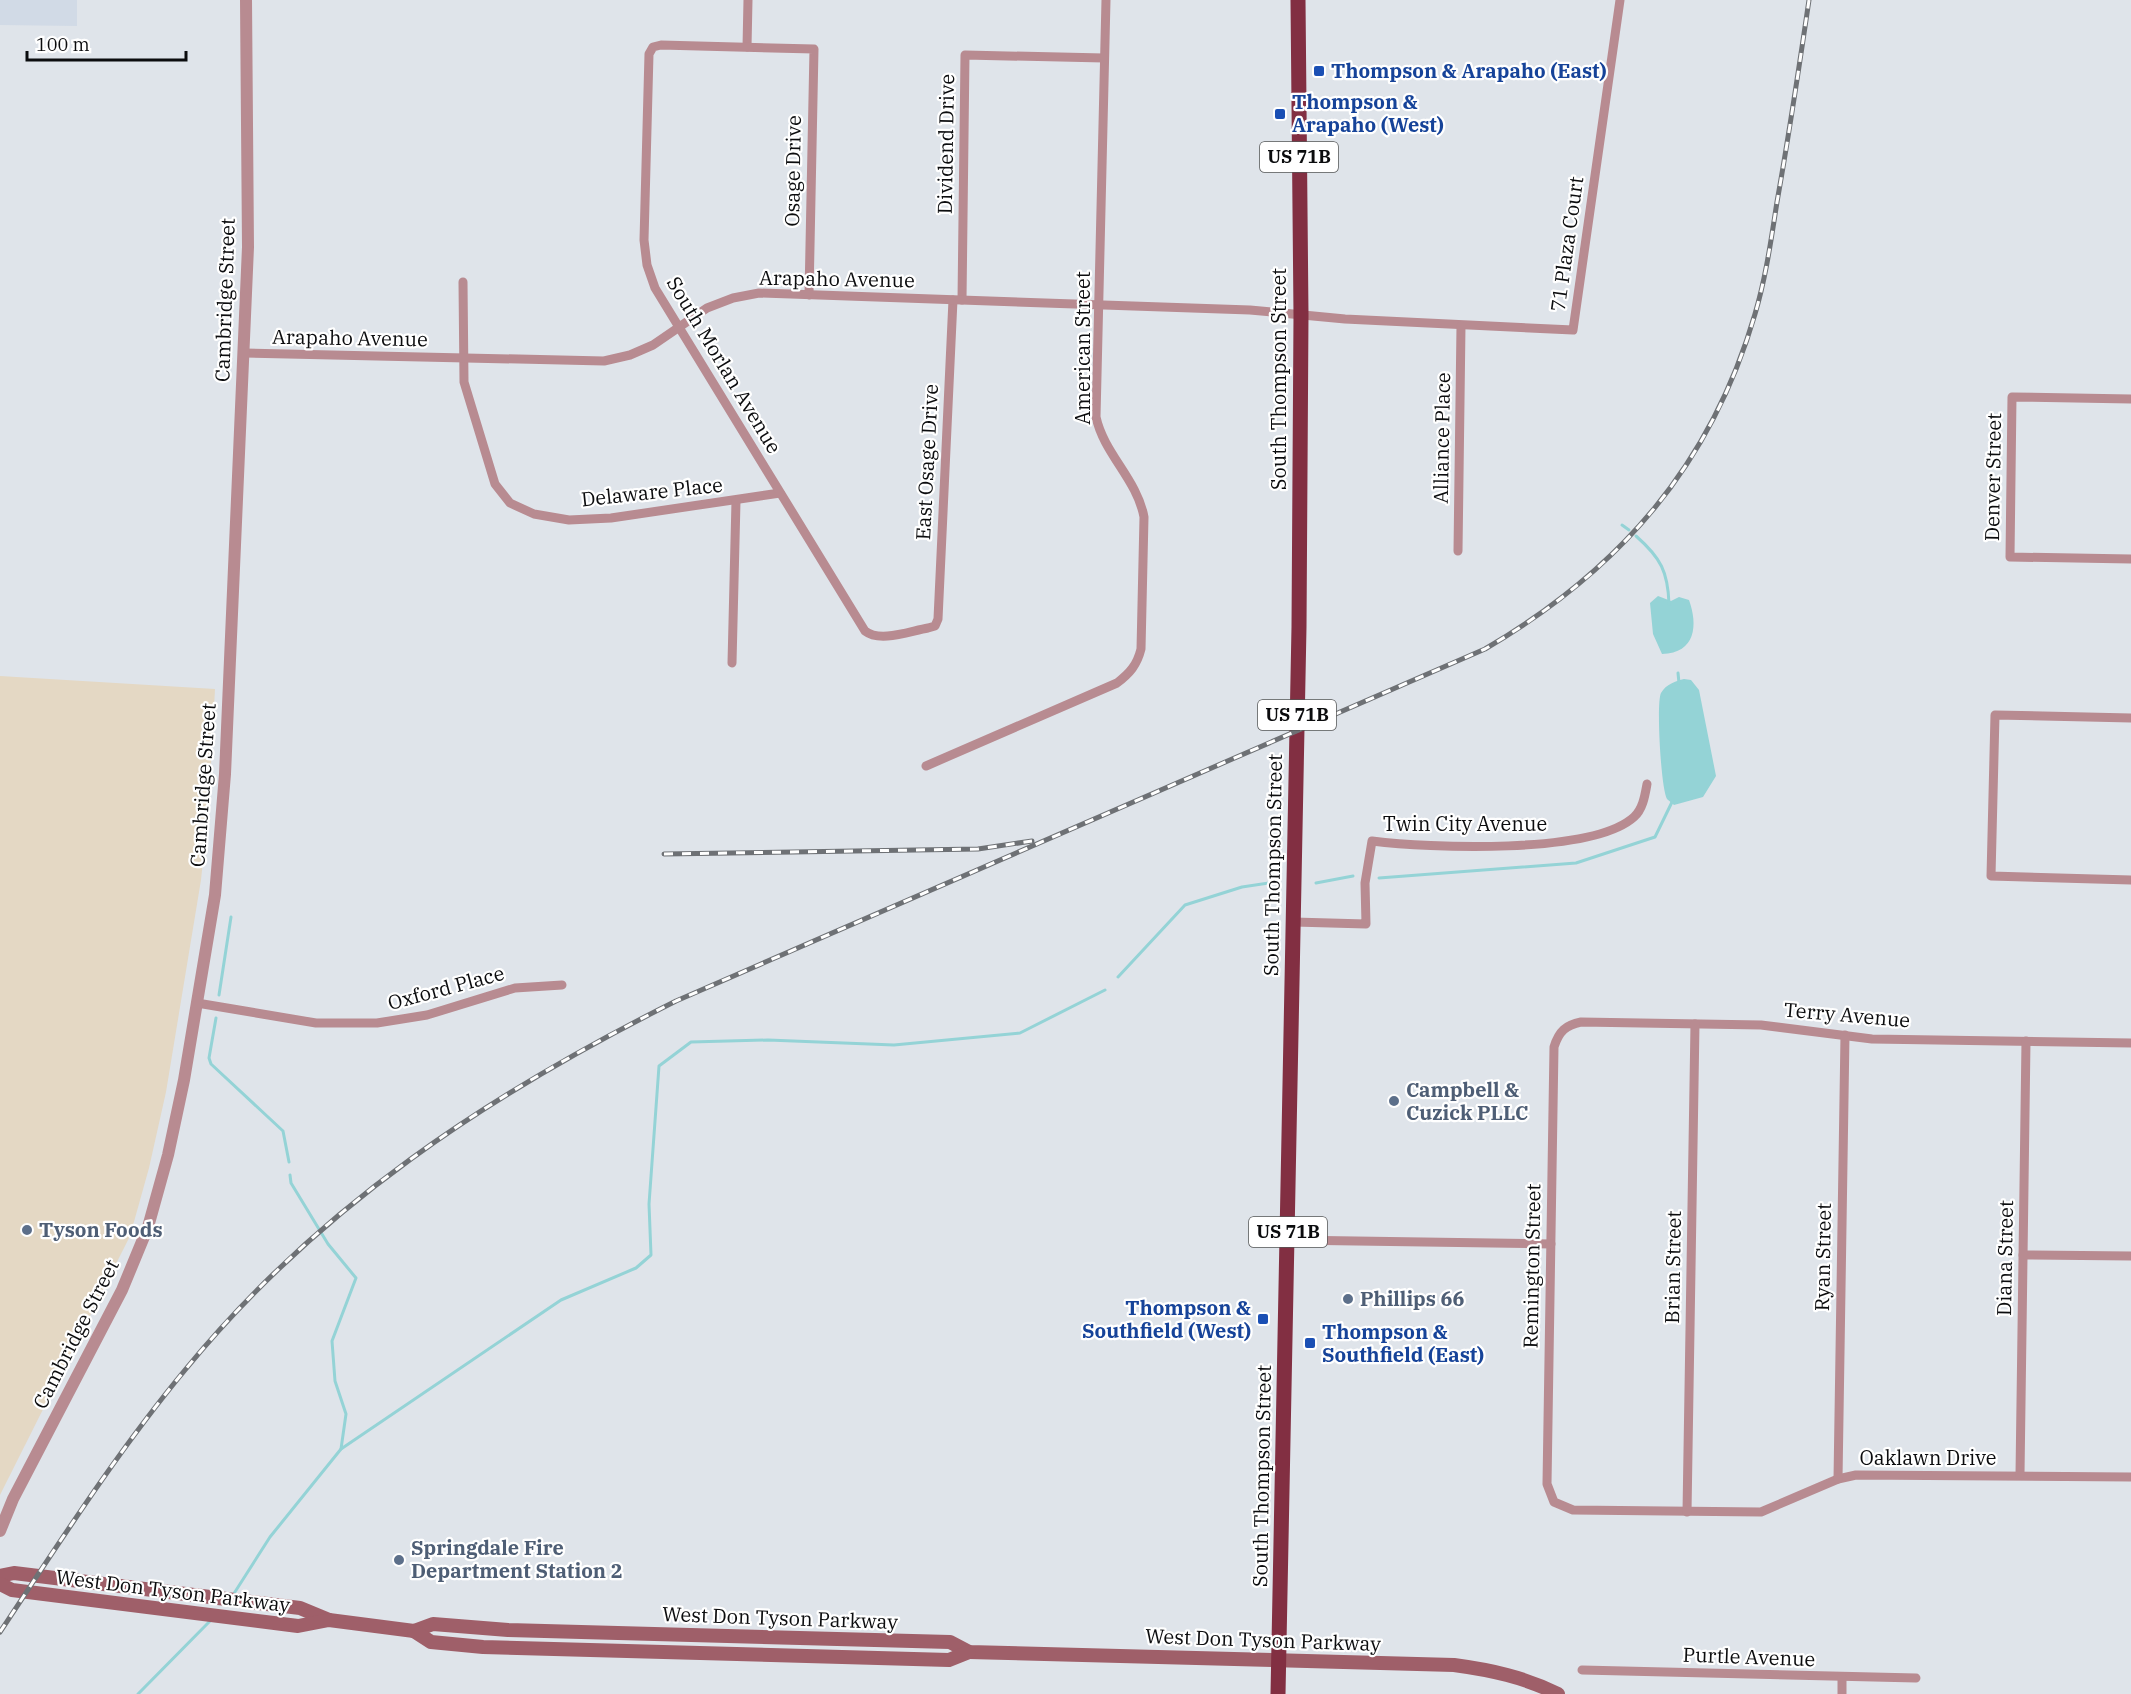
<svg xmlns="http://www.w3.org/2000/svg" width="2131" height="1694" font-family="'IBM Plex Serif',serif">
<style>
.commercial{fill:#e4d8c4}
.built{fill:#d1dae6}
.water{fill:#94d3d6}
.lines{fill:none;stroke-linecap:round;stroke-linejoin:round}
.stream{stroke:#94d3d6;stroke-width:3}
.minor{stroke:#b88b91;stroke-width:9}
.tertiary{stroke:#b88b91;stroke-width:12}
.secondary{stroke:#9f5f69;stroke-width:14}
.trunk{stroke:#822f42;stroke-width:15}
.rail-casing{stroke:#6e7175;stroke-width:5}
.rail{stroke:#fff;stroke-width:3;stroke-dasharray:9;stroke-linecap:butt}
.transit-dot{fill:#1a4fb4;stroke:#fff;stroke-width:2}
.service-dot{fill:#5c6f8a;stroke:#fff;stroke-width:2}
.labels{text-anchor:middle;stroke-width:4.5;stroke-linejoin:round;paint-order:stroke}
.shield{fill:#fff;stroke:#545556;stroke-width:1.5}
.shield-label{font-size:18px;font-weight:bold;fill:#0b0c0e}
.transit-label{font-size:20px;font-weight:bold;fill:#164399;stroke:#fff;text-anchor:start}
.street-label{font-size:20px;fill:#0b0c0e;stroke:#fff}
.service-label{font-size:20px;font-weight:bold;fill:#4e5e75;stroke:#fff;text-anchor:start}
</style>
<rect width="100%" height="100%" fill="#dfe4ea"/>
<polygon class="commercial" points="0,676 215,689 209,803 201,880 166,1092 149,1168 130,1236 0,1495"/>
<polygon class="built" points="0,0 77,0 77,26 0,25"/>
<g class="water">
<path d="M1658,596L1671,601L1679,597L1689,600C1698,625 1696,653 1662,654L1653,634L1650,603Z"/>
<path d="M1684,679L1691,680L1699,690L1716,776L1703,797L1674,805C1673,804 1668,800 1667,799C1661,789 1656,703 1661,693C1666,684 1676,681 1684,679Z"/>
</g>
<g class="lines">
<g class="stream">
<polyline points="1622,525 1629,530"/>
<path d="M1636,536C1661,558 1668,572 1669,604"/>
<polyline points="1678,673 1679,683"/>
<polyline points="1379,878 1576,863 1655,837 1673,800"/>
<polyline points="1316,883 1353,876"/>
<polyline points="1118,977 1185,905 1242,887 1276,882"/>
<polyline points="219,995 231,917"/>
<polyline points="216,1018 209,1058 211,1064 283,1131 289,1162"/>
<polyline points="290,1175 291,1183 328,1244 356,1278 332,1341 335,1381 346,1414 341,1449"/>
<polyline points="233,1595 270,1537 341,1449 561,1300 636,1268 651,1255 649,1204 659,1066 691,1042 768,1040 894,1045 1020,1033 1105,990"/>
<polyline points="138,1694 211,1620"/>
</g>
<g class="minor">
<polyline points="747,47 748,0"/>
<polyline points="463,282 464,382 495,484 510,503 534,514 569,520 611,518 780,493"/>
<path d="M809,295L814,49L661,45L653,47L649,54L644,240L647,265L655,288L865,631C880,643 910,631 928,628L935,626L938,619L953,300"/>
<polyline points="962,300 965,55 1104,58"/>
<polyline points="244,353 604,361 630,355 653,345 707,308 733,298 759,293 1250,310 1345,319 1573,330 1620,0"/>
<polyline points="2131,399 2012,397 2010,557 2131,559"/>
<polyline points="1458,551 1461,326"/>
<polyline points="732,663 736,501"/>
<polyline points="2131,718 1995,715 1991,876 2131,880"/>
<path d="M926,766L1117,683C1130,673 1137,665 1141,649L1144,517C1137,479 1104,454 1096,417L1106,0"/>
<path d="M1294,922L1366,924L1365,883L1372,841C1428,848 1592,855 1634,817C1643,809 1645,795 1647,784"/>
<polyline points="197,1003 316,1023 377,1023 427,1015 515,988 562,985"/>
<path d="M2131,1043L1872,1039L1761,1025L1581,1022C1566,1025 1559,1031 1554,1047L1547,1484L1554,1502L1573,1510L1761,1512L1838,1479L1856,1475L2131,1477"/>
<polyline points="1288,1240 1551,1244"/>
<polyline points="2023,1255 2131,1256"/>
<polyline points="2020,1475 2026,1041"/>
<polyline points="1838,1479 1845,1035"/>
<polyline points="1687,1512 1695,1024"/>
<polyline points="1582,1670 1916,1678"/>
<polyline points="1842,1694 1842,1678"/>
</g>
<polyline class="tertiary" points="0,1531 13,1499 122,1290 148,1227 168,1155 184,1080 215,895 225,774 248,247 246,0"/>
<g class="secondary">
<polyline points="0,1576 14,1573 300,1608 329,1620"/>
<path d="M0,1584L12,1590L298,1626L329,1620L414,1631L433,1624L508,1630L950,1642L969,1652L1454,1665C1491,1670 1524,1677 1558,1694"/>
<polyline points="414,1631 431,1642 483,1647 949,1660 969,1652"/>
</g>
<polyline class="trunk" points="1278,1694 1299,627 1301,315 1298,0"/>
<g class="rail-casing">
<g id="rail">
<polyline points="664,854 978,849 1032,841"/>
<path d="M0,1632C59,1543 117,1452 185,1370C319,1206 490,1094 676,1001L1485,649C1620,570 1711,465 1755,314C1766,277 1771,240 1777,202C1789,135 1799,68 1809,0"/>
</g>
</g>
<use href="#rail" class="rail"/>
</g>
<g class="transit-dot">
<rect x="1313" y="65" width="12" height="12" rx="3"/>
<rect x="1274" y="108" width="12" height="12" rx="3"/>
<rect x="1257" y="1313" width="12" height="12" rx="3"/>
<rect x="1304" y="1337" width="12" height="12" rx="3"/>
</g>
<g class="service-dot">
<circle cx="1394" cy="1101" r="6"/>
<circle cx="27" cy="1230" r="6"/>
<circle cx="1348" cy="1299" r="6"/>
<circle cx="399" cy="1560" r="6"/>
</g>
<g class="labels">
<g class="shield">
<rect x="1260" y="142" width="78" height="30" rx="4.5"/>
<rect x="1258" y="700" width="78" height="30" rx="4.5"/>
<rect x="1249" y="1217" width="78" height="30" rx="4.5"/>
</g>
<g class="shield-label">
<text x="1299" y="163">US 71B</text>
<text x="1297" y="721">US 71B</text>
<text x="1288" y="1238">US 71B</text>
</g>
<g class="transit-label">
<text x="1331" y="78">Thompson &amp; Arapaho (East)</text>
<text x="1292" y="109">Thompson &amp;<tspan x="1292" dy="23">Arapaho (West)</tspan></text>
<text x="1251" y="1315" text-anchor="end">Thompson &amp;<tspan x="1251" dy="23">Southfield (West)</tspan></text>
<text x="1322" y="1339">Thompson &amp;<tspan x="1322" dy="23">Southfield (East)</tspan></text>
</g>
<g class="street-label">
<text transform="translate(946 144) rotate(-89)" y="7">Dividend Drive</text>
<text transform="translate(793 171) rotate(-89)" y="7">Osage Drive</text>
<text transform="translate(1567 244) rotate(-82)" y="7">71 Plaza Court</text>
<text transform="translate(837 279) rotate(1)" y="7">Arapaho Avenue</text>
<text transform="translate(225 300) rotate(-88)" y="7">Cambridge Street</text>
<text transform="translate(350 338) rotate(1)" y="7">Arapaho Avenue</text>
<text transform="translate(1083 348) rotate(-90)" y="7">American Street</text>
<text transform="translate(724 365) rotate(59)" y="7">South Morlan Avenue</text>
<text transform="translate(1279 379) rotate(-90)" y="7">South Thompson Street</text>
<text transform="translate(1442 438) rotate(-89)" y="7">Alliance Place</text>
<text transform="translate(927 462) rotate(-87)" y="7">East Osage Drive</text>
<text transform="translate(1993 477) rotate(-89)" y="7">Denver Street</text>
<text transform="translate(652 492) rotate(-6)" y="7">Delaware Place</text>
<text transform="translate(203 785) rotate(-86)" y="7">Cambridge Street</text>
<text x="1465" y="831">Twin City Avenue</text>
<text transform="translate(1273 865) rotate(-89)" y="7">South Thompson Street</text>
<text transform="translate(446 988) rotate(-15)" y="7">Oxford Place</text>
<text transform="translate(1847 1015) rotate(5)" y="7">Terry Avenue</text>
<text transform="translate(1823 1257) rotate(-89)" y="7">Ryan Street</text>
<text transform="translate(2005 1258) rotate(-89)" y="7">Diana Street</text>
<text transform="translate(1532 1266) rotate(-89)" y="7">Remington Street</text>
<text transform="translate(1673 1267) rotate(-89)" y="7">Brian Street</text>
<text transform="translate(76 1334) rotate(-63)" y="7">Cambridge Street</text>
<text x="1928" y="1465">Oaklawn Drive</text>
<text transform="translate(1262 1476) rotate(-89)" y="7">South Thompson Street</text>
<text transform="translate(173 1591) rotate(7)" y="7">West Don Tyson Parkway</text>
<text transform="translate(780 1618) rotate(2)" y="7">West Don Tyson Parkway</text>
<text transform="translate(1263 1640) rotate(2)" y="7">West Don Tyson Parkway</text>
<text transform="translate(1749 1657) rotate(2)" y="7">Purtle Avenue</text>
</g>
<g class="service-label">
<text x="1406" y="1097">Campbell &amp;<tspan x="1406" dy="23">Cuzick PLLC</tspan></text>
<text x="39" y="1237">Tyson Foods</text>
<text x="1360" y="1306">Phillips 66</text>
<text x="411" y="1555">Springdale Fire<tspan x="411" dy="23">Department Station 2</tspan></text>
</g>
</g>
<path d="M27 51v9h159v-9" fill="none" stroke="#0b0c0e" stroke-width="3"/>
<text x="36" y="51" font-size="18" fill="#0b0c0e" stroke="#ffffff" stroke-width="4.5" paint-order="stroke">100 m</text>
</svg>
